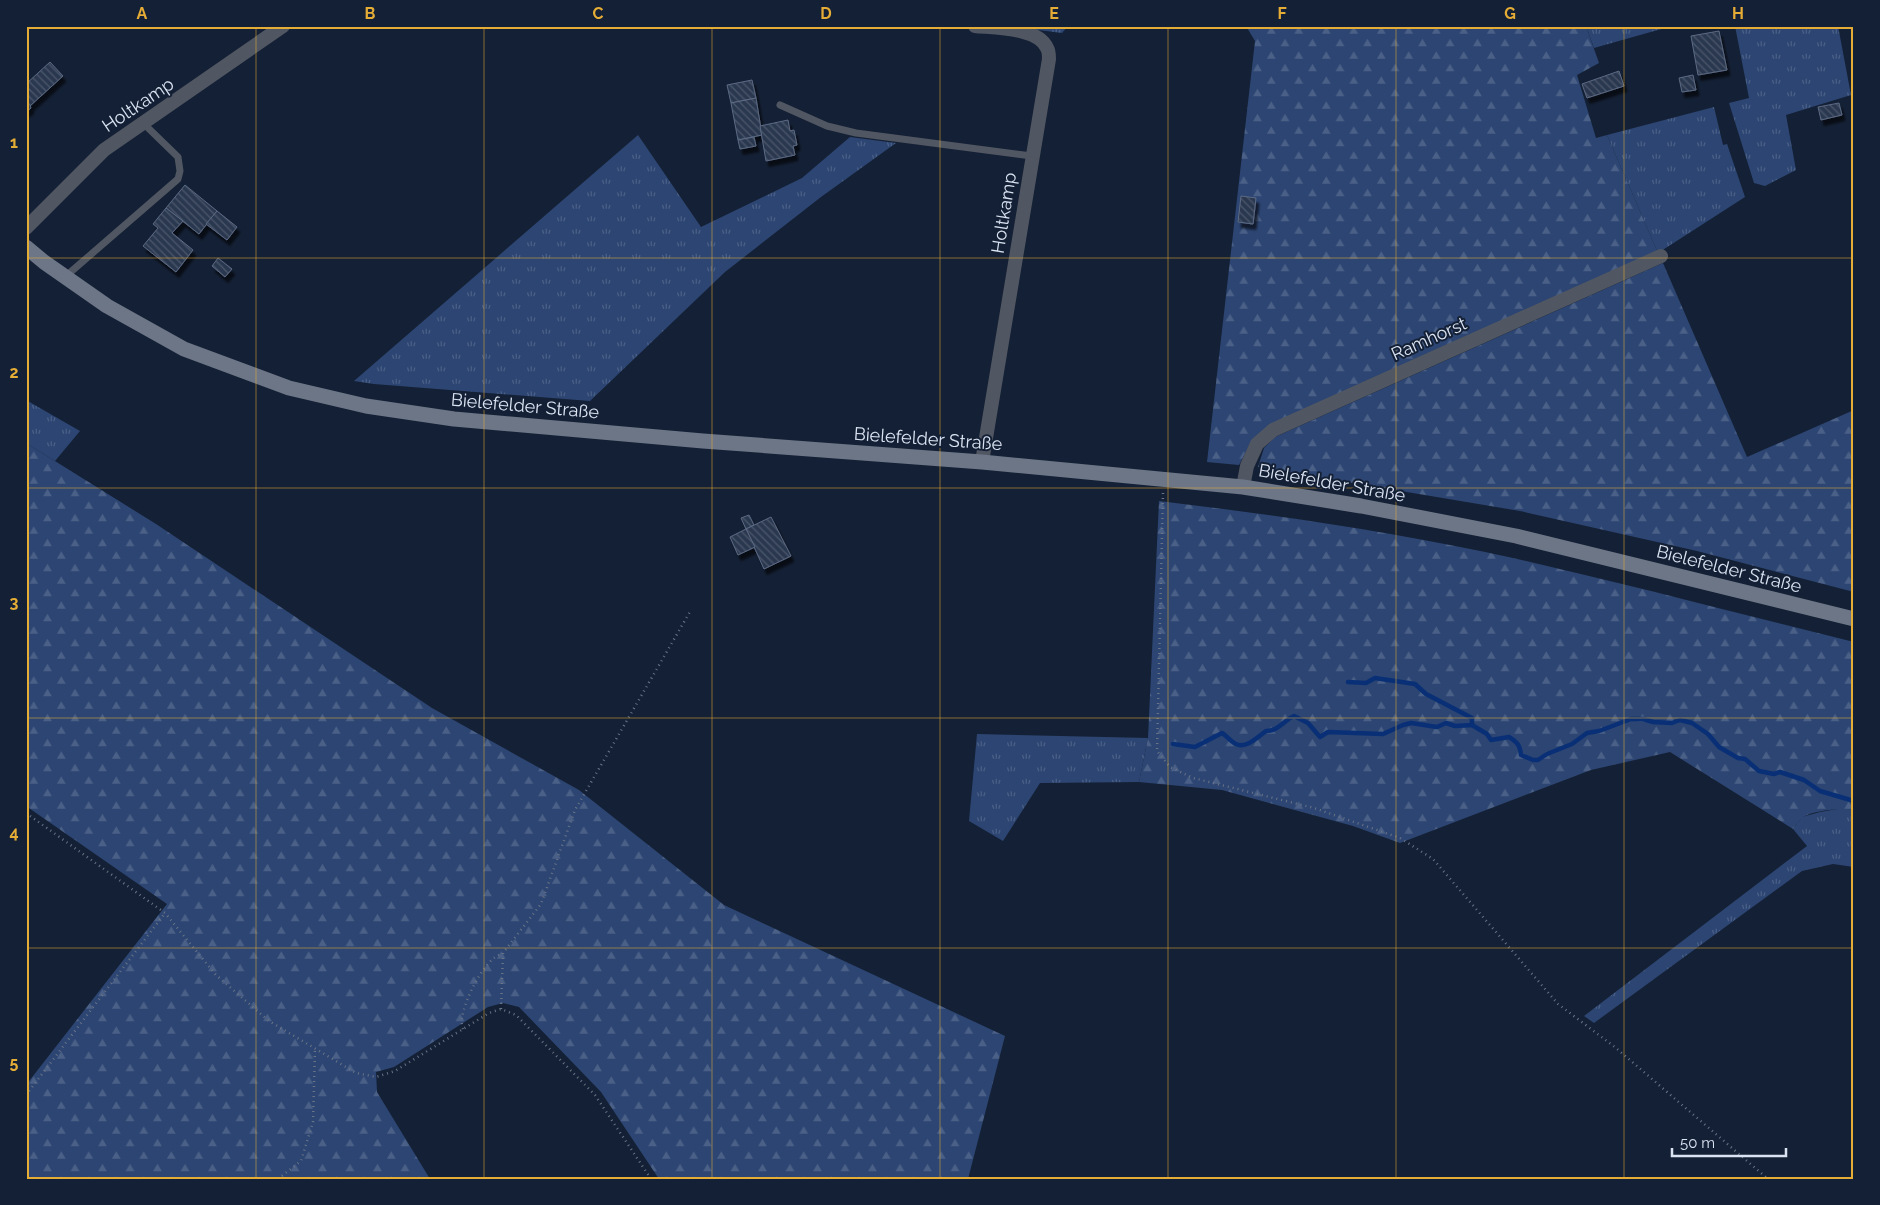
<svg xmlns="http://www.w3.org/2000/svg" width="1880" height="1205" font-family="Raleway,sans-serif">
<style>
.grass{fill:url(#grass-tufts)}
.forest{fill:url(#forest-firs)}
.lines{fill:none;stroke-linecap:round;stroke-linejoin:round}
.stream{stroke:#093076;stroke-width:4.5}
.building{fill:url(#building-back-hatch);stroke:#5c6a84;filter:url(#shadow)}
.path{stroke:#697486;stroke-width:2.5;stroke-dasharray:1 4;stroke-linecap:butt}
.lane{stroke:#515762;stroke-width:7}
.street{stroke:#515762;stroke-width:14}
.secondary{stroke:#6c7687;stroke-width:15}
.grid{fill:none;stroke:#e6ad36;stroke-width:1;stroke-opacity:0.55}
.labels{text-anchor:middle;stroke-width:4;stroke-linejoin:round;paint-order:stroke}
.street-label{font-size:18px;fill:#dae3f2;stroke:#142035}
.neatline{fill:none;stroke:#e6ad36;stroke-width:2}
.grid-label{font-size:16px;text-anchor:middle;font-weight:bold;fill:#e6ad36}
</style>
<defs>
<pattern id="grass-tufts" width="24" height="20" patternUnits="userSpaceOnUse" patternTransform="scale(1.25)"><rect width="24" height="20" fill="#2c4572"/><path d="M3 7l-1-3M5 7V3M7 7l1-3M15 17l-1-3M17 17v-4M19 17l1-3" fill="none" stroke="#4a6087"/></pattern>
<pattern id="forest-firs" width="22" height="20" patternUnits="userSpaceOnUse" patternTransform="scale(1.25)"><rect width="22" height="20" fill="#2c4572"/><path d="M5 1l3.5 6h-7zM16 11l3.5 6h-7z" fill="#4a6087"/></pattern>
<pattern id="building-back-hatch" width="6" height="6" patternUnits="userSpaceOnUse" patternTransform="scale(1.25)"><rect width="6" height="6" fill="#2c3950"/><path d="M-1 5l2 2M0 0l6 6M5-1l2 2" fill="none" stroke="#4a566a"/></pattern>
<filter id="shadow"><feDropShadow dx="3" dy="5.5" stdDeviation="1" flood-color="#0009"/></filter>
</defs>
<rect width="100%" height="100%" fill="#142035"/>
<g class="grass">
<polygon points="1005,26 1068,26 1062,33"/>
<polygon points="1586,26 1672,26 1594,48"/>
<polygon points="1735,26 1838,26 1851,95 1786,115 1796,170 1765,186 1754,183 1729,103 1749,98"/>
<polygon points="1714,107 1723,145 1727,144 1745,197 1658,253 1607,135"/>
<polygon points="638,135 701,227 802,178 850,137 896,143 821,197 725,272 590,401 374,384 354,381"/>
<polygon points="26,400 80,431 55,461 26,443"/>
<polygon points="977,734 1148,738 1139,782 1040,783 1003,841 969,821"/>
<polygon points="1843,808 1854,810 1854,867 1833,864 1802,871 1594,1023 1584,1016 1807,846 1793,829 1802,817 1820,812"/>
</g>
<g class="forest">
<polygon points="1246,26 1586,26 1599,63 1577,75 1596,138 1607,135 1658,253 1250,444 1239,465 1207,462 1255,41"/>
<polygon points="1663,263 1747,457 1854,410 1854,592 1697,551 1520,511 1258,467 1264,448 1275,437"/>
<polygon points="26,443 156,524 432,708 579,790 724,905 1005,1036 968,1179 659,1179 601,1092 519,1007 503,1003 488,1007 394,1067 376,1072 377,1092 430,1179 26,1179 26,1085 167,904 26,806"/>
<path d="M1159,501C1277,515 1396,532 1513,558C1627,584 1740,614 1854,642V810C1840,808 1815,810 1803,817C1799,820 1796,826 1793,829L1670,752L1591,770L1400,843L1353,826L1222,790L1139,782L1148,738Z"/>
</g>
<g class="lines">
<g class="stream">
<polyline points="1348,682 1366,683 1375,678 1415,684 1426,694 1472,718 1472,725"/>
<path d="M1173,744L1195,747L1222,733C1227,736 1231,742 1236,744C1246,749 1258,737 1266,731C1279,731 1283,721 1294,716L1308,723L1320,737L1328,732L1383,734L1403,725L1411,723L1437,727L1446,723L1455,726L1472,725L1487,734L1491,740L1509,737C1517,742 1520,745 1521,755L1533,760H1538L1547,754L1572,744L1587,733L1599,731L1631,719H1643L1653,722L1672,723L1680,720L1692,723L1708,734L1719,747L1738,758L1745,759L1759,771L1774,774L1780,772L1804,780L1820,791L1854,801"/>
</g>
</g>
<g class="building">
<polygon points="1719,31 1727,70 1698,75 1691,36"/>
<polygon points="50,62 63,76 30,106 31,108 26,112 26,84"/>
<polygon points="1619,71 1624,86 1587,98 1582,84"/>
<polygon points="1693,75 1696,90 1682,92 1679,78"/>
<polygon points="752,80 756,98 731,103 727,85"/>
<polygon points="756,98 762,135 738,140 731,103"/>
<polygon points="1839,103 1842,115 1821,120 1818,107"/>
<polygon points="788,120 790,131 794,130 797,145 793,146 795,155 766,161 760,126"/>
<polygon points="754,137 756,146 740,149 738,140"/>
<polygon points="185,185 217,211 199,234 166,208"/>
<polygon points="1241,196 1256,198 1253,224 1238,222"/>
<polygon points="166,208 183,221 172,233 193,250 176,272 143,246 158,228 153,224"/>
<polygon points="217,211 237,227 227,240 206,224"/>
<polygon points="218,258 232,269 225,277 212,266"/>
<polygon points="749,515 754,525 746,529 741,518"/>
<polygon points="771,517 791,556 764,569 746,529"/>
<polygon points="746,529 755,547 738,555 730,537"/>
</g>
<g class="lines">
<g class="path">
<polyline points="1163,493 1157,751 1170,767 1193,778 1314,808 1400,838 1433,859 1558,1004 1616,1048 1768,1179"/>
<polyline points="26,813 165,913 216,975 269,1021 356,1073 376,1077 395,1071 489,1013 501,1009 516,1015 595,1095 651,1179"/>
<polyline points="501,1009 503,953 541,904 575,810 691,610"/>
<path d="M463,1029C462,1026 461,1021 462,1018C464,1001 485,957 502,954"/>
<polyline points="26,1095 165,913"/>
<polyline points="278,1179 301,1161 313,1122 315,1049"/>
</g>
<g class="lane">
<polyline points="780,105 827,126 856,133 1032,156"/>
<polyline points="66,276 178,179 180,171 178,157 144,124"/>
</g>
<g class="street">
<path d="M975,26C994,28 1038,27 1047,48C1049,51 1049,56 1049,59L982,462"/>
<polyline points="26,228 104,150 283,26"/>
<polyline points="1243,487 1247,466 1257,444 1273,430 1661,256"/>
</g>
<polyline class="secondary" points="26,247 44,262 107,306 184,349 289,388 366,406 454,419 703,441 982,462 1243,487 1361,506 1516,536 1854,619"/>
</g>
<path class="grid" d="M256,26V1179M484,26V1179M712,26V1179M940,26V1179M1168,26V1179M1396,26V1179M1624,26V1179M26,258H1854M26,488H1854M26,718H1854M26,948H1854"/>
<g class="labels">
<g class="street-label">
<text transform="translate(138 105) rotate(-34)" y="6">Holtkamp</text>
<text transform="translate(1004 213) rotate(-81)" y="6">Holtkamp</text>
<text transform="translate(1429 339) rotate(-24)" y="6">Ramhorst</text>
<text transform="translate(525 406) rotate(5)" y="6">Bielefelder Straße</text>
<text transform="translate(928 439) rotate(4)" y="6">Bielefelder Straße</text>
<text transform="translate(1332 483) rotate(10)" y="6">Bielefelder Straße</text>
<text transform="translate(1729 569) rotate(14)" y="6">Bielefelder Straße</text>
</g>
</g>
<rect width="1880" height="1205" fill="none" stroke="#142035" stroke-width="55"/>
<path d="M1672 1148v8h114v-8" fill="none" stroke="#dae3f2" stroke-width="2.5"/>
<text x="1680" y="1148" font-size="15" fill="#dae3f2" stroke="#142035" stroke-width="4" paint-order="stroke">50 m</text>
<rect x="28" y="28" width="1824" height="1150" class="neatline"/>
<g class="grid-label">
<text x="142" y="19">A</text>
<text x="370" y="19">B</text>
<text x="598" y="19">C</text>
<text x="826" y="19">D</text>
<text x="1054" y="19">E</text>
<text x="1282" y="19">F</text>
<text x="1510" y="19">G</text>
<text x="1738" y="19">H</text>
<text x="14" y="148">1</text>
<text x="14" y="378">2</text>
<text x="14" y="608">3</text>
<text x="14" y="838">4</text>
<text x="14" y="1068">5</text>
</g>
</svg>
